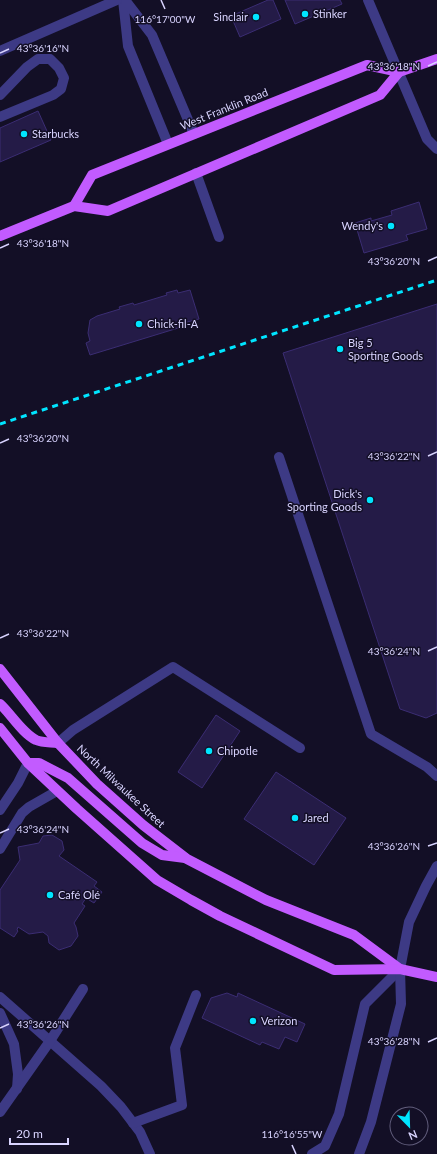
<svg xmlns="http://www.w3.org/2000/svg" width="437" height="1154" font-family="Lato,sans-serif">
<style>
.building{fill:#241b47;stroke:#3b2d73}
.lines{fill:none;stroke-linecap:round;stroke-linejoin:round}
.service{stroke:#3d3a85;stroke-width:10}
.tertiary{stroke:#3d3a85;stroke-width:10}
.primary{stroke:#c25bff;stroke-width:10}
.rail{stroke:#00e5ff;stroke-width:3;stroke-dasharray:6 5;stroke-linecap:butt}
.ticks{fill:none;stroke:#d9d4ff;stroke-width:1.5}
.poi-dot{fill:#00e5ff;stroke:#130f26;stroke-width:1.5}
.labels{text-anchor:middle;stroke-width:3;stroke-linejoin:round;paint-order:stroke}
.poi-label{font-size:11px;fill:#d9d4ff;stroke:#130f26;text-anchor:start}
.street-label{font-size:11px;fill:#d9d4ff;stroke:#130f26}
.ticks-label{font-size:10px;text-anchor:middle;fill:#d9d4ff;stroke:#130f26;stroke-width:3;stroke-linejoin:round;paint-order:stroke}
</style>
<rect width="100%" height="100%" fill="#130f26"/>
<g class="building">
<polygon points="268,0 273,0 281,19 240,37 231,16"/>
<polygon points="285,0 340,0 342,4 295,24"/>
<polygon points="38,111 51,140 0,162 0,128"/>
<polygon points="419,202 427,229 406,235 408,240 364,253 355,223 371,218 371,221 392,215 391,211"/>
<polygon points="177,290 178,293 190,290 199,319 187,322 188,325 90,355 86,343 90,341 88,333 90,320 97,316 120,309 119,307 133,303 134,305 167,295 166,293"/>
<polygon points="437,304 437,713 426,718 400,709 283,353"/>
<polygon points="216,715 240,731 202,788 178,772"/>
<polygon points="276,772 346,818 314,865 244,819"/>
<polygon points="52,835 62,841 64,850 59,856 97,882 94,886 102,892 94,903 86,898 82,904 85,906 74,923 76,927 78,936 71,946 59,950 49,943 48,936 43,932 29,934 18,927 17,930 18,931 14,937 0,928 0,890 20,860 18,847 39,843 43,836"/>
<polygon points="227,993 237,997 238,993 305,1024 297,1042 285,1037 279,1049 262,1042 260,1045 202,1018 211,998"/>
</g>
<g class="lines">
<g class="service">
<polyline points="123,0 128,46 168,144"/>
<polyline points="125,0 152,35 194,134"/>
<polyline points="368,0 427,139 437,149"/>
<polyline points="0,51 117,0"/>
<polyline points="0,95 27,67 38,59 50,59 59,68 64,78 61,89 53,95 0,117"/>
<polyline points="196,173 219,237"/>
<polyline points="279,457 371,734 427,767 437,776"/>
<polyline points="58,743 73,730 173,667 300,748"/>
<polyline points="0,810 18,783 28,763"/>
<polyline points="0,849 22,813 29,807 57,791"/>
<polyline points="0,997 101,1086 121,1107 140,1132 150,1154"/>
<polyline points="0,1013 14,1044 18,1074 17,1089"/>
<polyline points="0,1112 50,1041 83,989"/>
<polyline points="133,1123 182,1105 175,1048 196,995"/>
<polyline points="312,1154 325,1146 339,1114 365,1004 400,969"/>
<polyline points="359,1154 371,1122 401,1004 400,969"/>
</g>
<polyline class="tertiary" points="400,969 409,922 426,886 437,866"/>
<g class="primary">
<polyline points="74,206 92,175 367,65 399,72 437,59"/>
<polyline points="0,236 74,206 108,211 380,95 399,72"/>
<polyline points="0,669 58,743 97,784 143,825 187,859 266,900 354,935 400,969"/>
<path d="M0,704C11,714 22,733 36,740C43,743 50,742 58,743"/>
<polyline points="0,728 28,763 77,809 157,880 191,900 220,916 334,970 400,969 437,977"/>
<polyline points="28,763 39,763 68,778 142,843 162,855 185,858"/>
</g>
<polyline class="rail" points="0,424 437,280"/>
</g>
<path class="ticks" d="M161,0L165,9M0,53L9,49M428,66L437,62M0,248L9,244M428,261L437,257M0,443L9,439M428,456L437,452M0,638L9,634M428,651L437,647M0,833L9,829M428,846L437,843M0,1028L9,1024M428,1042L437,1038M292,1145L296,1154"/>
<g class="poi-dot">
<circle cx="305" cy="14" r="4"/>
<circle cx="256" cy="17" r="4"/>
<circle cx="24" cy="134" r="4"/>
<circle cx="391" cy="226" r="4"/>
<circle cx="139" cy="324" r="4"/>
<circle cx="340" cy="349" r="4"/>
<circle cx="370" cy="500" r="4"/>
<circle cx="209" cy="751" r="4"/>
<circle cx="295" cy="818" r="4"/>
<circle cx="50" cy="895" r="4"/>
<circle cx="253" cy="1021" r="4"/>
</g>
<g class="labels">
<g class="poi-label">
<text x="313" y="18">Stinker</text>
<text x="248" y="21" text-anchor="end">Sinclair</text>
<text x="32" y="138">Starbucks</text>
<text x="383" y="230" text-anchor="end">Wendy's</text>
<text x="147" y="328">Chick-fil-A</text>
<text x="348" y="347">Big 5<tspan x="348" dy="13">Sporting Goods</tspan></text>
<text x="362" y="498" text-anchor="end">Dick's<tspan x="362" dy="13">Sporting Goods</tspan></text>
<text x="217" y="755">Chipotle</text>
<text x="303" y="822">Jared</text>
<text x="58" y="899">Café Olé</text>
<text x="261" y="1025">Verizon</text>
</g>
<g class="street-label">
<text transform="translate(224 109) rotate(-22)" y="4">West Franklin Road</text>
<text transform="translate(121 786) rotate(43)" y="4">North Milwaukee Street</text>
</g>
</g>
<g class="ticks-label">
<text x="165" y="23">116°17'00"W</text>
<text x="43" y="52">43°36'16"N</text>
<text x="394" y="70">43°36'18"N</text>
<text x="43" y="247">43°36'18"N</text>
<text x="394" y="265">43°36'20"N</text>
<text x="43" y="442">43°36'20"N</text>
<text x="394" y="460">43°36'22"N</text>
<text x="43" y="637">43°36'22"N</text>
<text x="394" y="655">43°36'24"N</text>
<text x="43" y="833">43°36'24"N</text>
<text x="394" y="850">43°36'26"N</text>
<text x="43" y="1028">43°36'26"N</text>
<text x="394" y="1045">43°36'28"N</text>
<text x="292" y="1138">116°16'55"W</text>
</g>
<g transform="translate(409 1126) rotate(157)"><circle r="19" fill="#130f26" stroke="#625e7d"/>
<path d="M0-3L7 15L0 10L-7 15Z" fill="#00e5ff"/>
<text y="-6" font-size="11" font-weight="bold" text-anchor="middle" fill="#d9d4ff">N</text>
</g>
<path d="M10 1138v6h58v-6" fill="none" stroke="#d9d4ff" stroke-width="2"/>
<text x="16" y="1138" font-size="12" fill="#d9d4ff" stroke="#130f26" stroke-width="3" paint-order="stroke">20 m</text>
</svg>
